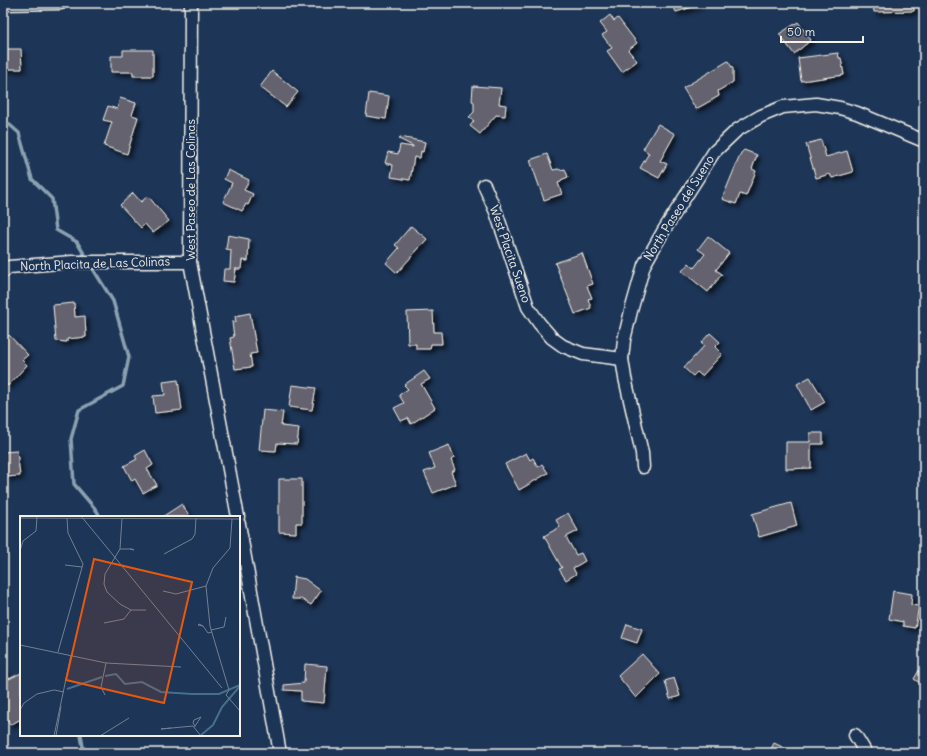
<svg xmlns="http://www.w3.org/2000/svg" width="927" height="756" font-family="Delius,sans-serif">
<style>
.lines{fill:none;stroke-linecap:round;stroke-linejoin:round}
.stream{stroke:#8ca2b1;stroke-width:3.5}
.building{fill:#64626e;stroke:#f4f1e8;filter:url(#shadow)}
.street-casing{stroke:#f4f1e8;stroke-width:15}
.street{stroke:#1d3557;stroke-width:12}
.labels{text-anchor:middle;stroke-width:3.5;stroke-linejoin:round;paint-order:stroke}
.street-label{font-size:12px;fill:#f4f1e8;stroke:#1d3557}
.inset-river{fill:none;stroke:#466e8d;stroke-width:2}
.inset-road{fill:none;stroke:#738091;stroke-width:1}
.view{fill:#e8590c;fill-opacity:0.15;stroke:#e8590c;stroke-width:2}
.inset-edge{fill:none;stroke:#f4f1e8;stroke-width:2}
</style>
<defs>
<filter id="shadow"><feDropShadow dx="3.5" dy="3.5" stdDeviation="2" flood-color="#0009"/></filter>
</defs>
<rect width="100%" height="100%" fill="#1d3557"/>
<filter id="ink" filterUnits="userSpaceOnUse"><feTurbulence type="fractalNoise" baseFrequency=".025" numOctaves="2"/><feDisplacementMap in="SourceGraphic" scale="8" xChannelSelector="R" yChannelSelector="G"/><feConvolveMatrix kernelMatrix="1 2 1 2 8 2 1 2 1" color-interpolation-filters="sRGB"/></filter>
<g filter="url(#ink)">
<g class="lines">
<g class="stream">
<polyline points="3,119 19,133 32,179 52,199 56,230 77,242 87,259"/>
<polyline points="90,264 113,301 129,357 123,386 79,410 71,439 74,484 97,511 100,517"/>
<polyline points="81,735 84,753"/>
</g>
</g>
<g class="building">
<polygon points="672,3 699,3 699,5 676,12"/>
<polygon points="873,3 914,3 914,11 874,12"/>
<polygon points="610,15 614,21 618,18 637,43 628,50 637,61 622,72 607,51 612,48 602,35 607,32 600,23"/>
<polygon points="798,22 811,40 794,54 779,34"/>
<polygon points="3,49 21,49 22,69 3,69"/>
<polygon points="123,50 153,50 153,76 133,76 133,72 111,72 111,56 123,56"/>
<polygon points="838,53 839,58 841,58 844,75 801,81 798,58"/>
<polygon points="728,61 733,69 733,82 718,91 719,96 696,109 683,88"/>
<polygon points="272,71 298,92 286,107 260,87"/>
<polygon points="473,86 501,88 499,104 506,105 505,116 496,115 480,134 470,126 474,121 469,117 474,112 474,102 472,101"/>
<polygon points="369,93 389,96 386,119 366,116"/>
<polygon points="120,98 136,103 132,115 138,117 127,154 104,146 112,122 103,120 108,106 117,109"/>
<polygon points="658,124 675,134 660,161 667,164 659,178 640,168 649,153 643,149"/>
<polygon points="400,137 425,142 423,152 421,151 420,158 414,157 410,180 391,177 393,165 385,163 388,152 398,154 400,145 413,147 413,146 399,139"/>
<polygon points="821,140 826,157 847,151 853,172 832,178 830,174 816,178 806,144"/>
<polygon points="744,150 757,155 752,169 756,171 746,196 740,194 736,204 722,199 741,153"/>
<polygon points="547,154 553,170 558,169 560,170 565,169 568,177 561,180 561,182 558,183 562,194 544,200 530,160"/>
<polygon points="228,170 249,180 244,190 253,194 248,205 246,204 242,211 223,202 232,183 224,179"/>
<polygon points="133,193 141,202 148,196 169,221 153,233 145,224 141,228 120,205"/>
<polygon points="411,226 427,239 397,273 386,263 399,248 395,245"/>
<polygon points="228,235 249,239 248,261 242,260 241,269 235,269 236,269 234,282 223,281 224,269 230,269 231,250 226,249"/>
<polygon points="708,236 729,253 716,270 722,274 708,292 682,271 689,263 694,268 705,254 698,249"/>
<polygon points="582,253 593,284 587,286 592,298 588,299 591,308 575,314 555,263"/>
<polygon points="74,303 75,317 85,316 86,337 67,339 67,342 56,341 53,305"/>
<polygon points="433,311 434,332 441,332 442,344 431,344 430,349 416,349 416,344 408,344 407,312"/>
<polygon points="250,313 257,353 250,354 252,367 235,369 230,338 234,337 232,322 236,322 235,316"/>
<polygon points="710,333 720,342 715,347 722,354 702,376 697,372 693,376 684,368 704,346 701,343"/>
<polygon points="9,335 28,355 22,360 27,365 8,386 3,379 3,341"/>
<polygon points="424,371 430,379 421,384 435,408 411,424 408,418 401,421 394,408 404,403 399,395 408,389 404,385"/>
<polygon points="810,377 825,402 811,410 797,384"/>
<polygon points="178,380 182,410 155,413 153,396 165,395 163,382"/>
<polygon points="292,385 316,388 312,410 289,407"/>
<polygon points="263,410 283,412 281,426 299,428 297,444 277,443 276,451 259,450"/>
<polygon points="810,433 823,433 823,444 811,444 811,468 786,469 786,442 810,442"/>
<polygon points="449,445 454,458 451,460 455,470 451,472 456,484 433,493 424,472 435,468 429,453"/>
<polygon points="145,450 153,465 147,469 157,485 143,493 135,479 132,481 124,466 137,459 135,456"/>
<polygon points="17,451 20,476 5,477 5,473 3,473 3,452"/>
<polygon points="526,453 530,460 533,458 538,467 542,464 548,473 519,490 505,464"/>
<polygon points="279,479 302,479 302,523 296,523 296,533 279,532"/>
<polygon points="791,503 797,526 759,537 752,514"/>
<polygon points="182,504 190,517 162,517"/>
<polygon points="568,513 578,531 566,537 576,555 581,553 585,561 573,568 576,574 566,580 559,569 562,568 544,536 560,527 556,520"/>
<polygon points="294,577 305,579 321,591 311,605 301,599 292,599"/>
<polygon points="893,591 912,594 911,605 919,606 915,628 903,626 903,622 889,619"/>
<polygon points="627,624 642,629 637,643 622,638"/>
<polygon points="642,654 660,674 636,698 618,676"/>
<polygon points="924,662 924,686 914,679"/>
<polygon points="305,664 327,666 324,703 301,701 301,691 284,690 284,685 304,683"/>
<polygon points="3,667 9,679 21,673 21,719 10,725 3,711"/>
<polygon points="674,678 680,696 670,699 665,681"/>
<polygon points="774,743 795,753 769,753"/>
</g>
<g class="lines">
<g class="street-casing">
<g id="street">
<polyline points="191,3 190,262 238,517"/>
<polyline points="3,4 61,3"/>
<polyline points="484,185 496,212 528,307 539,323 552,338 563,346 583,354 622,359"/>
<polyline points="3,272 9,267 72,262 190,262"/>
<polyline points="643,467 642,453 625,378 622,359 624,340 631,311 644,265 664,230 714,152 737,130 761,116 783,107 816,104 840,108 857,113 924,141"/>
<polyline points="239,524 280,753"/>
<polyline points="855,735 866,753"/>
</g>
</g>
<use href="#street" class="street"/>
</g>
</g>
<g class="labels">
<g class="street-label">
<text transform="translate(191 190) rotate(-90)" y="4">West Paseo de Las Colinas</text>
<text transform="translate(679 208) rotate(-58)" y="4">North Paseo del Sueno</text>
<text transform="translate(510 254) rotate(71)" y="4">West Placita Sueno</text>
<text transform="translate(95 264) rotate(-2)" y="4">North Placita de Las Colinas</text>
</g>
</g>
<g transform="translate(20 516)">
<rect width="220" height="220" fill="#1d3557"/>
<path class="inset-river" d="M85,160L96,158L105,168L122,166L141,176L172,178H199L220,169M47,173L82,161M181,219L193,209L202,191L220,170"/>
<path class="inset-road" d="M61,0L202,172M0,2L220,3M102,2L100,33L85,58L84,68L87,76L100,88L111,94H126M212,3L210,32L193,52L186,70L190,110L209,174L206,179L220,195M100,33H112L114,34L110,33M0,35L3,25L16,15L17,1M144,38L172,23L175,18L176,2M45,49L62,51M143,75L156,78L186,70M84,107L104,103L111,94M183,110L178,109L179,108L183,110L188,117L192,116M191,114L204,111L206,101M0,129L86,147L161,151M38,136L63,48L48,17L47,2M85,179L81,171L86,147M0,194L4,187L17,178L34,174L44,176M175,210L181,201L174,204L173,207L175,210V211M151,212L141,213L173,210L181,220M34,220L51,139M36,220L41,190M80,220L109,202"/>
<path class="view" d="M74,43L172,66L144,187L46,164Z"/>
<rect width="220" height="220" class="inset-edge"/>
</g>
<rect width="927" height="756" fill="none" stroke="#1d3557" stroke-width="16"/>
<rect x="8" y="8" width="911" height="740" fill="none" stroke="#f4f1e8" stroke-width="1.5" filter="url(#ink)"/>
<path d="M781 36v6h82v-6" fill="none" stroke="#f4f1e8" stroke-width="2"/>
<text x="787" y="36" font-size="12" fill="#f4f1e8" stroke="#1d3557" stroke-width="3" paint-order="stroke">50 m</text>
</svg>
